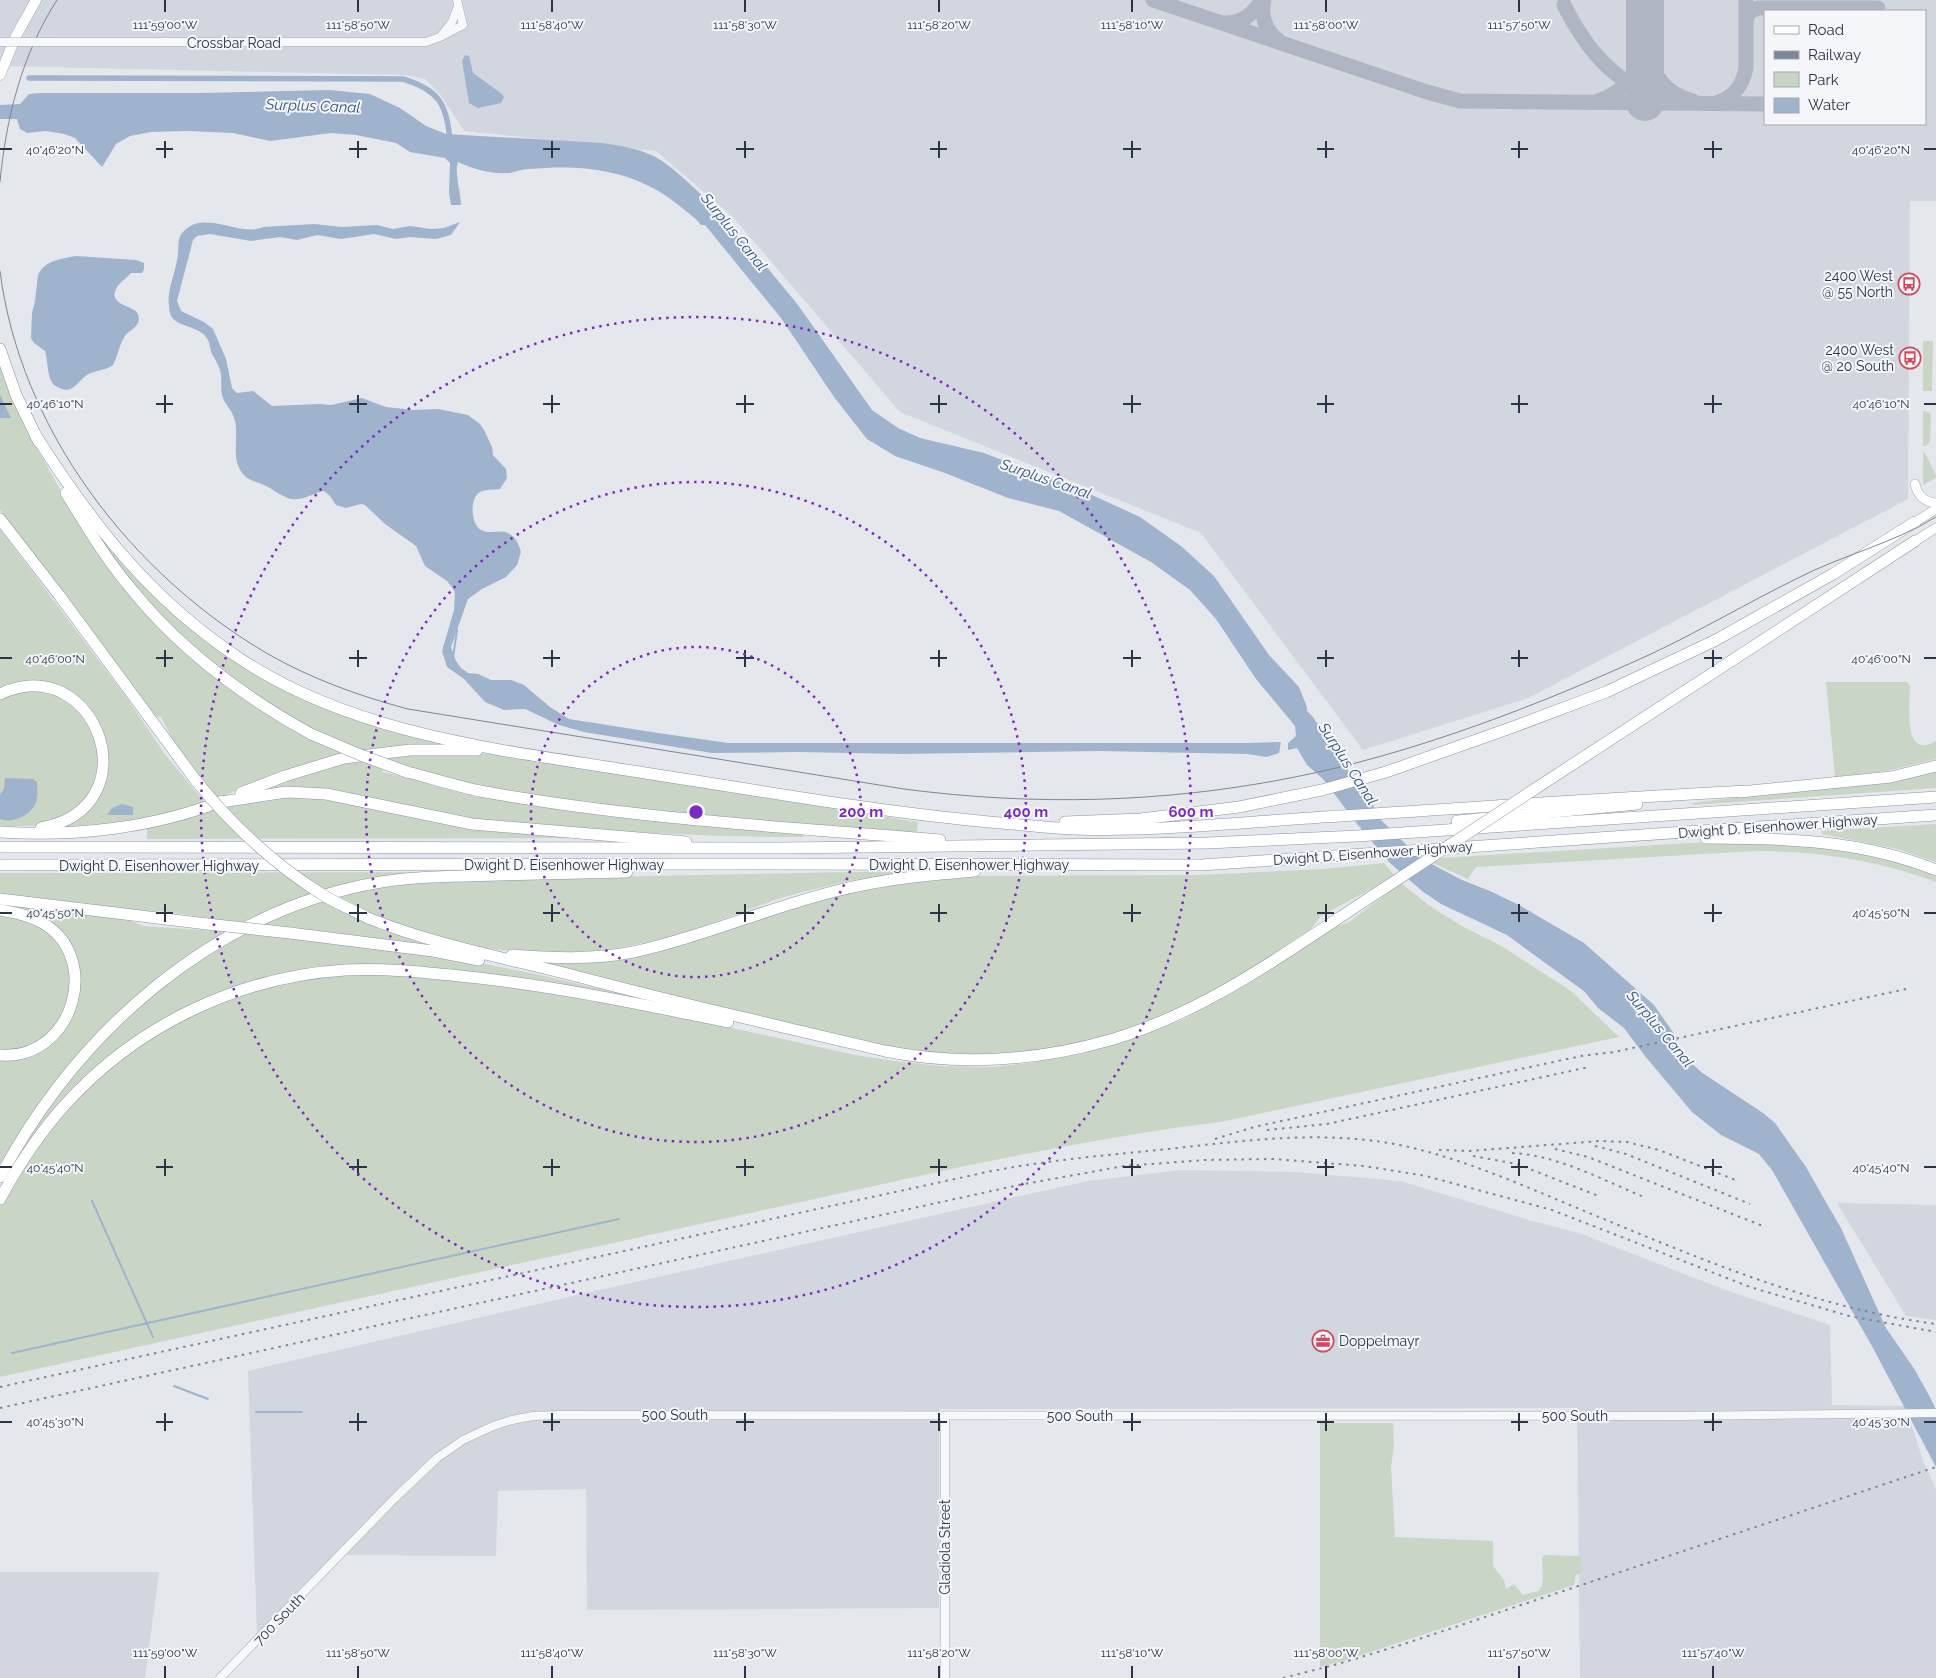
<svg xmlns="http://www.w3.org/2000/svg" width="1936" height="1678" font-family="Raleway,sans-serif">
<style>
.built{fill:#d2d6de;fill-rule:evenodd}
.green{fill:#c9d6c5}
.water{fill:#9fb4cc}
.lines{fill:none;stroke-linecap:round;stroke-linejoin:round}
.stream{stroke:#9fb4cc;stroke-width:2}
.canal{stroke:#9fb4cc;stroke-width:5.5}
.taxiway{stroke:#b0b6c1;stroke-width:15}
.runway{stroke:#b0b6c1;stroke-width:38}
.tertiary-casing{stroke:#a9aeb7;stroke-width:9}
.secondary-casing{stroke:#a9aeb7;stroke-width:10}
.primary-casing{stroke:#a3abb8;stroke-width:11}
.motorway-casing{stroke:#8b94a3;stroke-width:12}
.tertiary{stroke:#f7f8fa;stroke-width:8}
.secondary{stroke:#fff;stroke-width:9}
.primary{stroke:#fff;stroke-width:10}
.motorway{stroke:#fff;stroke-width:11}
.tram{stroke:#7d8696;stroke-width:1}
.rail{stroke:#7d8696;stroke-width:2;stroke-dasharray:2.5 5;stroke-linecap:butt}
.tertiary-bridge-casing{stroke:#a9aeb7;stroke-width:9;stroke-linecap:butt}
.motorway-bridge-casing{stroke:#8b94a3;stroke-width:12;stroke-linecap:butt}
.tertiary-bridge{stroke:#f7f8fa;stroke-width:8}
.motorway-bridge{stroke:#fff;stroke-width:11}
.ticks{fill:none;stroke:#2b3445;stroke-width:2}
.ring{fill:none;stroke:#7b2cbf;stroke-width:2.5;stroke-dasharray:2.5 5}
.labels{text-anchor:middle;stroke-width:4;stroke-linejoin:round;paint-order:stroke}
.street-label{font-size:14px;fill:#2b3445;stroke:#f4f6f9}
.poi-label{font-size:14px;fill:#2b3445;stroke:#f4f6f9;text-anchor:end}
.water-label{font-size:15px;font-style:italic;fill:#34527a;stroke:#f4f6f9}
.ticks-label{font-size:12px;text-anchor:middle;fill:#2b3445;stroke:#f4f6f9;stroke-width:4;stroke-linejoin:round;paint-order:stroke}
.centre{fill:#7b2cbf;stroke:#f4f6f9;stroke-width:2.5}
.ring-label{font-size:15px;text-anchor:middle;font-weight:bold;fill:#7b2cbf;stroke:#f4f6f9;stroke-width:4;stroke-linejoin:round;paint-order:stroke}
</style>
<rect width="100%" height="100%" fill="#e4e7ec"/>
<g class="built">
<path d="M0,0H1936V201H1910L1908,499L1528,698L1363,750L1201,533L900,412L732,216L656,151L464,131L440,94L425,79L404,75L0,66ZM1765,11H1925V124H1765Z"/>
<polygon points="1181,1170 1295,1172 1400,1181 1529,1220 1579,1233 1728,1291 1830,1325 1832,1405 1905,1406 1924,1463 1936,1489 1936,1678 1580,1678 1577,1408 939,1409 939,1608 587,1610 586,1489 498,1491 496,1556 343,1555 257,1633 248,1371 586,1293 1088,1181"/>
<polygon points="1837,1203 1936,1205 1936,1320 1906,1316"/>
<polygon points="0,1572 159,1572 145,1678 0,1678"/>
</g>
<g class="green">
<polygon points="1923,341 1933,341 1932,391 1923,391"/>
<polygon points="0,365 25,427 81,527 170,637 347,755 267,778 216,799 173,740 161,717 153,716 0,510"/>
<polygon points="1923,411 1928,412 1931,415 1930,442 1926,446 1923,446"/>
<polygon points="1923,452 1925,453 1936,475 1936,478 1923,485"/>
<polygon points="0,529 129,701 164,753 205,803 158,816 106,825 58,829 76,820 103,785 107,773 108,751 102,728 97,718 87,706 28,683 11,685 0,689"/>
<polygon points="97,533 137,579 157,598 255,672 441,742 442,745 362,752 290,718 207,661 139,594"/>
<path d="M1826,682H1907L1910,686C1910,704 1902,761 1936,741V759L1886,771L1835,777Z"/>
<polygon points="31,690 58,695 89,720 100,753 93,789 80,807 47,825 0,827 0,698"/>
<path d="M441,752L491,754L534,760L918,822L917,834C807,827 697,819 588,804C520,794 452,783 387,762L382,772L478,794L548,805L711,825L804,833L803,837C730,837 657,834 583,829C548,827 512,825 477,821C403,811 332,776 257,791C263,785 276,782 285,779C335,761 387,753 441,752Z"/>
<polygon points="1936,770 1936,788 1694,805 1693,803"/>
<polygon points="290,794 581,838 147,839 147,826 210,811 241,801"/>
<polygon points="1936,824 1936,862 1897,849 1822,834 1822,831"/>
<path d="M1742,840H1769L1870,854L1936,874V882C1878,860 1818,851 1756,851L1476,867L1468,879L1433,863L1440,858Z"/>
<path d="M1384,863L1394,875L1373,888L1321,916L1311,929C1275,952 1237,982 1199,1000C1134,1032 1062,1053 990,1055C954,1056 919,1051 884,1046L528,961H590L775,911L880,885L962,876L1199,875L1323,869Z"/>
<path d="M905,871C897,876 862,879 850,881C830,885 811,890 791,895C750,907 711,926 670,937C595,957 513,959 438,938C403,929 369,913 337,897L387,885L441,880Z"/>
<polygon points="443,872 382,878 243,924 163,911 142,912 0,895 0,873"/>
<path d="M1401,883L1427,904L1460,925L1505,948L1571,991L1619,1037L1221,1122C1135,1132 1050,1149 965,1166L0,1377V1204L50,1125L124,1054L212,1004L275,984L353,973L452,978L641,1008L855,1055L895,1061L940,1066L991,1067L1029,1063L1076,1055L1130,1040L1184,1019L1231,994L1330,929L1349,922Z"/>
<polygon points="321,900 379,929 424,944 257,925"/>
<polygon points="19,906 129,920 143,926 231,932 196,951 167,971 122,1011 0,1170 0,1059 8,1059 68,1024 74,1012 78,1000 70,945 19,910"/>
<polygon points="0,913 25,918 52,936 67,959 71,973 70,1001 54,1030 26,1049 0,1052"/>
<polygon points="245,933 461,959 540,975 674,1006 483,976 293,974 143,1034 17,1161 14,1160 64,1086 103,1041 169,979"/>
<polygon points="1320,1423 1393,1423 1394,1444 1391,1468 1395,1537 1493,1541 1493,1566 1504,1580 1506,1589 1514,1584 1523,1595 1539,1591 1542,1586 1543,1579 1542,1559 1544,1555 1580,1556 1582,1573 1576,1575 1574,1585 1343,1661 1320,1667"/>
</g>
<g class="water">
<polygon points="465,55 469,56 473,73 502,94 504,97 501,103 478,108 469,103 462,61"/>
<path d="M329,90L370,94L400,108L426,126L446,134L603,143C621,146 643,149 659,159C681,173 712,205 730,225L726,226L752,249L798,305L872,410L898,428L920,438L984,453L1079,489L1140,517L1181,546L1214,576L1269,655L1299,687L1307,707V711L1313,717L1339,758L1368,796L1381,820L1420,858L1462,880L1490,891L1519,905L1584,943L1654,1005L1675,1035L1680,1052L1701,1072L1763,1113L1775,1123L1806,1167L1823,1197L1841,1228L1886,1328L1915,1370L1932,1401L1936,1410V1467L1873,1348L1772,1170L1759,1154L1721,1135L1692,1112L1645,1056L1624,1028L1598,1008L1585,992L1507,935L1441,904L1422,891L1389,862L1358,825L1323,779L1307,765L1297,748L1288,750V743L1296,736L1295,726L1256,679L1216,619L1190,590L1151,562L1059,511L1008,498L945,473L895,456L867,439L834,397L781,318L705,225H701C696,218 688,213 681,207C637,170 585,164 529,169C522,169 514,173 507,173C490,174 473,169 458,162C454,171 461,193 461,205H451L449,193L450,163L445,158L410,152L396,143L356,135L331,133L270,141L233,133L187,131L151,132L130,136L116,144L102,167L75,138L64,134L46,131L27,133L20,129L17,119H0V105L20,104L29,94L40,93H199Z"/>
<path d="M460,222L451,235L436,239L410,237L396,239L374,234L341,239L317,235L297,240L280,237L251,241L210,234L197,236L193,240L177,301L181,311L204,322L213,329L226,359L232,388L237,393L253,391L272,406L320,404L331,405L362,398L386,407L413,410L438,409L468,415L480,424L484,430L492,447L493,455L506,469L507,478L500,489C494,490 486,489 480,492C469,498 471,525 481,530C490,535 500,529 508,533C516,537 519,545 521,552L517,565L506,577L482,589L468,599L451,647L456,661L461,668L468,673L478,674L491,680H511L524,685L550,707L569,719L658,733L728,743H1248L1281,742L1279,753L1267,757L1247,754L1099,751L902,754L798,752L712,753L584,732L559,725L525,709L504,710L485,702L464,679L447,667L442,651L454,610L455,592L451,586L447,581L425,566L416,546L385,524L365,505L361,504L346,508L336,505L330,496L324,491C314,493 302,501 291,499C282,497 273,489 264,485C258,482 249,481 244,475C230,460 239,439 235,421C233,411 226,406 223,398C220,391 222,382 221,375C220,367 216,361 212,354C210,350 210,344 208,340C200,324 173,328 170,313C169,307 168,300 169,294C171,280 177,267 178,253C179,246 177,238 183,232C204,208 241,238 263,227L314,224L342,227L377,225L393,229L410,226L431,229L444,228Z"/>
<path d="M76,256L136,260L144,263V269L142,273H131C127,278 120,282 117,287C106,306 135,305 138,314C142,327 130,329 125,336C119,345 118,356 113,365C105,371 94,370 87,375C79,380 78,386 68,390C44,388 50,368 45,351L34,343L31,338L32,313L35,301L38,275C45,260 61,259 76,256Z"/>
<polygon points="0,395 11,418 0,418"/>
<path d="M5,778L33,779L37,782C37,787 38,793 37,798C35,814 14,824 0,819V795L4,788Z"/>
<polygon points="122,804 133,807 133,815 107,815 112,808"/>
</g>
<g class="lines">
<g class="stream">
<polyline points="453,658 457,630"/>
<polyline points="92,1201 153,1337"/>
<polyline points="12,1353 619,1219"/>
<polyline points="174,1386 208,1399"/>
<polyline points="256,1412 302,1412"/>
</g>
<path class="canal" d="M29,78L403,79C439,90 447,104 450,141"/>
<g class="taxiway">
<polyline points="1153,0 1427,92 1460,101 1765,104"/>
<path d="M1264,0C1260,17 1266,31 1279,41"/>
<path d="M1564,5C1586,49 1615,85 1664,98"/>
<polyline points="1746,20 1749,12 1758,8 1878,8"/>
<path d="M1225,23C1243,23 1253,14 1262,0"/>
<path d="M1645,25C1648,60 1653,91 1693,101"/>
<path d="M1598,101C1624,93 1641,71 1644,45"/>
<path d="M1716,103C1733,98 1743,85 1746,68V0"/>
</g>
<polyline class="runway" points="1645,0 1645,102"/>
<g class="tertiary-casing">
<g id="tertiary">
<polyline points="442,35 452,22 458,6"/>
<polyline points="49,42 426,42 440,37 463,25 457,0"/>
<polyline points="220,1678 395,1498 437,1458 463,1440 493,1426 512,1420 533,1416 559,1415 1680,1416 1936,1413"/>
<polyline points="945,1678 945,1417"/>
</g>
</g>
<g class="secondary-casing">
<g id="secondary">
<path d="M1915,484C1918,496 1924,502 1936,503"/>
<polyline points="1915,522 1936,509"/>
<polyline points="1915,541 1936,528"/>
</g>
</g>
<g class="primary-casing">
<polyline id="primary" points="0,75 16,36 36,0"/>
</g>
<g class="motorway-casing">
<g id="motorway">
<polyline points="0,349 16,395 39,442"/>
<path d="M36,436C93,525 150,599 239,658C353,734 495,749 626,770C751,789 875,812 1000,823C1025,825 1049,828 1074,829C1163,832 1252,821 1341,816C1476,807 1611,798 1746,791"/>
<path d="M66,493C87,527 107,561 133,591C181,650 244,697 311,734"/>
<polyline points="0,519 59,595 197,782"/>
<path d="M0,694C96,649 154,807 41,828"/>
<path d="M407,772C431,778 456,786 480,791C632,819 787,827 940,840"/>
<polyline points="1544,783 1915,541"/>
<polyline points="1740,792 1891,777 1936,766"/>
<polyline points="241,793 285,776 344,758 410,750 477,750"/>
<polyline points="215,803 286,792 326,794 472,824 686,842"/>
<polyline points="1457,821 1637,804"/>
<polyline points="1065,822 1141,819 1239,807 1322,790 1386,772 1516,726 1606,692 1716,640 1833,574 1915,522"/>
<path d="M0,832C74,837 153,828 222,801"/>
<path d="M1706,838C1784,838 1862,840 1936,870"/>
<polyline points="0,847 781,848 1207,843 1357,836 1936,797"/>
<polyline points="0,865 755,864 1201,865 1936,815"/>
<polyline points="0,899 207,924"/>
<path d="M0,910C12,912 25,914 37,920C105,952 75,1061 0,1055"/>
<path d="M368,918C440,947 517,960 591,980C658,998 724,1013 791,1029C822,1036 854,1044 885,1051C959,1066 1038,1061 1110,1040C1210,1011 1296,945 1383,889"/>
<polyline points="290,933 433,951 479,960"/>
<path d="M512,955C551,958 593,960 633,952C702,937 767,908 836,891C882,879 928,875 975,871"/>
<path d="M0,1177C78,1031 214,910 381,882C420,876 459,876 498,875C541,874 584,873 627,872"/>
<path d="M0,1199C18,1166 38,1135 63,1107C135,1026 237,977 345,970C383,968 422,972 460,976C551,985 639,1004 728,1022"/>
</g>
</g>
<use href="#tertiary" class="tertiary"/>
<use href="#secondary" class="secondary"/>
<use href="#primary" class="primary"/>
<use href="#motorway" class="motorway"/>
<g class="tram">
<path d="M0,182C6,118 22,54 57,0"/>
<path d="M0,271C20,430 131,574 268,654C312,679 359,696 408,709L904,789C1033,806 1163,803 1290,778C1413,754 1537,706 1651,654C1700,631 1747,603 1796,579C1842,555 1892,544 1936,517"/>
</g>
<g class="rail">
<polyline points="1267,1130 1327,1124 1589,1067"/>
<polyline points="1215,1139 1254,1127 1581,1056 1614,1052 1911,988"/>
<polyline points="1595,1146 1626,1154 1750,1204"/>
<polyline points="1555,1149 1588,1157 1763,1226"/>
<polyline points="1439,1150 1469,1151 1600,1141 1627,1142 1659,1150 1738,1181"/>
<path d="M1512,1153C1557,1155 1603,1180 1644,1197"/>
<polyline points="1473,1156 1517,1164 1601,1197"/>
<path d="M0,1387L987,1172C1047,1160 1108,1155 1168,1149C1249,1140 1329,1129 1409,1147C1473,1162 1533,1190 1594,1215C1705,1261 1816,1308 1936,1324"/>
<polyline points="0,1408 1019,1185 1124,1166 1205,1160 1274,1159 1364,1166 1426,1176 1552,1210 1750,1287 1849,1316 1936,1332"/>
<polyline points="1283,1678 1338,1664 1404,1644 1936,1467"/>
</g>
<g class="tertiary-bridge-casing">
<polyline id="tertiary-bridge" points="0,42 49,42"/>
</g>
<g class="motorway-bridge-casing">
<g id="motorway-bridge">
<polyline points="311,734 358,754 407,772"/>
<path d="M197,782C233,826 275,865 323,895C338,904 353,910 368,918"/>
<polyline points="1383,889 1544,783"/>
<polyline points="207,924 290,933"/>
</g>
</g>
<use href="#tertiary-bridge" class="tertiary-bridge"/>
<use href="#motorway-bridge" class="motorway-bridge"/>
</g>
<path class="ticks" d="M165,0V12M358,0V12M552,0V12M745,0V12M939,0V12M1132,0V12M1326,0V12M1519,0V12M165,141V158M358,141V158M552,141V158M745,141V158M939,141V158M1132,141V158M1326,141V158M1519,141V158M1713,141V158M0,149H12M156,149H173M349,149H367M543,149H560M736,149H754M930,149H947M1123,149H1141M1317,149H1334M1511,149H1528M1704,149H1722M1924,149H1936M165,395V413M358,395V413M552,395V413M745,395V413M939,395V413M1132,395V413M1326,395V413M1519,395V413M1713,395V413M0,404H12M156,404H173M349,404H367M543,404H560M736,404H754M930,404H947M1123,404H1141M1317,404H1334M1511,404H1528M1704,404H1722M1924,404H1936M165,650V667M358,650V667M552,650V667M745,650V667M939,650V667M1132,650V667M1326,650V667M1519,650V667M1713,650V667M0,658H12M156,658H173M349,658H367M543,658H560M736,658H754M930,658H947M1123,658H1141M1317,658H1334M1511,658H1528M1704,658H1722M1924,658H1936M165,904V922M358,904V922M552,904V922M745,904V922M939,904V922M1132,904V922M1326,904V922M1519,904V922M1713,904V922M0,913H12M156,913H173M349,913H367M543,913H560M736,913H754M930,913H947M1123,913H1141M1317,913H1334M1511,913H1528M1704,913H1722M1924,913H1936M165,1159V1176M358,1159V1176M552,1159V1176M745,1159V1176M939,1159V1176M1132,1159V1176M1326,1159V1176M1519,1159V1176M1713,1159V1176M0,1167H12M156,1167H173M349,1167H367M543,1167H560M736,1167H754M930,1167H947M1123,1167H1141M1317,1167H1334M1511,1167H1528M1704,1167H1722M1924,1167H1936M165,1413V1431M358,1413V1431M552,1413V1431M745,1413V1431M939,1413V1431M1132,1413V1431M1326,1413V1431M1519,1413V1431M1713,1413V1431M0,1422H12M156,1422H173M349,1422H367M543,1422H560M736,1422H754M930,1422H947M1123,1422H1141M1317,1422H1334M1511,1422H1528M1704,1422H1722M1924,1422H1936M165,1666V1678M358,1666V1678M552,1666V1678M745,1666V1678M939,1666V1678M1132,1666V1678M1326,1666V1678M1519,1666V1678M1713,1666V1678"/>
<g class="ring">
<circle cx="696" cy="812" r="165"/>
<circle cx="696" cy="812" r="330"/>
<circle cx="696" cy="812" r="495"/>
</g>
<defs>
<g id="bus-ring" transform="scale(1.125)"><circle r="9.5" fill="#f4f6f9" stroke="#d1495b" stroke-width="1.5"/><path d="M-5-6H5V4H4V6H2V4H-2V6H-4V4H-5ZM-3.5-4V0h7V-4ZM-3.5 1.2v1.5H-2V1.2ZM2 1.2v1.5H3.5V1.2Z" fill="#d1495b"/></g>
<g id="office-ring" transform="scale(1.125)"><circle r="9.5" fill="#f4f6f9" stroke="#d1495b" stroke-width="1.5"/><path d="M-6-3h4V-5.5h4V-3h4V5H-6ZM-1-4.5V-3h2v-1.5ZM-6 0V1H6V0Z" fill="#d1495b"/></g>
</defs>
<g fill-rule="evenodd">
<use href="#bus-ring" x="1909" y="284"/>
<use href="#bus-ring" x="1910" y="358"/>
<use href="#office-ring" x="1323" y="1341"/>
</g>
<g class="labels">
<g class="street-label">
<text x="234" y="48">Crossbar Road</text>
<text transform="translate(1778 826) rotate(-4)" y="5">Dwight D. Eisenhower Highway</text>
<text transform="translate(1373 853) rotate(-4)" y="5">Dwight D. Eisenhower Highway</text>
<text x="564" y="870">Dwight D. Eisenhower Highway</text>
<text x="969" y="870">Dwight D. Eisenhower Highway</text>
<text x="159" y="871">Dwight D. Eisenhower Highway</text>
<text x="675" y="1420">500 South</text>
<text x="1080" y="1421">500 South</text>
<text x="1575" y="1421">500 South</text>
<text transform="translate(945 1547) rotate(-90)" y="5">Gladiola Street</text>
<text transform="translate(279 1619) rotate(-46)" y="5">700 South</text>
</g>
<g class="poi-label">
<text x="1893" y="281">2400 West<tspan x="1893" dy="16">@ 55 North</tspan></text>
<text x="1894" y="355">2400 West<tspan x="1894" dy="16">@ 20 South</tspan></text>
<text x="1339" y="1346" text-anchor="start">Doppelmayr</text>
</g>
<g class="water-label">
<text transform="translate(313 106) rotate(2)" y="5">Surplus Canal</text>
<text transform="translate(734 232) rotate(51)" y="5">Surplus Canal</text>
<text transform="translate(1046 479) rotate(19)" y="5">Surplus Canal</text>
<text transform="translate(1348 764) rotate(57)" y="5">Surplus Canal</text>
<text transform="translate(1660 1029) rotate(50)" y="5">Surplus Canal</text>
</g>
</g>
<g class="ticks-label">
<text x="165" y="29">111°59'00"W</text>
<text x="358" y="29">111°58'50"W</text>
<text x="552" y="29">111°58'40"W</text>
<text x="745" y="29">111°58'30"W</text>
<text x="939" y="29">111°58'20"W</text>
<text x="1132" y="29">111°58'10"W</text>
<text x="1326" y="29">111°58'00"W</text>
<text x="1519" y="29">111°57'50"W</text>
<text x="55" y="154">40°46'20"N</text>
<text x="1881" y="154">40°46'20"N</text>
<text x="55" y="408">40°46'10"N</text>
<text x="1881" y="408">40°46'10"N</text>
<text x="55" y="663">40°46'00"N</text>
<text x="1881" y="663">40°46'00"N</text>
<text x="55" y="917">40°45'50"N</text>
<text x="1881" y="917">40°45'50"N</text>
<text x="55" y="1172">40°45'40"N</text>
<text x="1881" y="1172">40°45'40"N</text>
<text x="55" y="1426">40°45'30"N</text>
<text x="1881" y="1426">40°45'30"N</text>
<text x="165" y="1657">111°59'00"W</text>
<text x="358" y="1657">111°58'50"W</text>
<text x="552" y="1657">111°58'40"W</text>
<text x="745" y="1657">111°58'30"W</text>
<text x="939" y="1657">111°58'20"W</text>
<text x="1132" y="1657">111°58'10"W</text>
<text x="1326" y="1657">111°58'00"W</text>
<text x="1519" y="1657">111°57'50"W</text>
<text x="1713" y="1657">111°57'40"W</text>
</g>
<circle cx="696" cy="812" r="8" class="centre"/>
<g class="ring-label">
<text x="861" y="817">200 m</text>
<text x="1026" y="817">400 m</text>
<text x="1191" y="817">600 m</text>
</g>
<rect x="1764" y="10" width="162" height="115" fill="#f4f6f9" stroke="#a4a8b1"/>
<rect x="1774" y="26" width="25" height="8" fill="#ffffff" stroke="#a4a8b1"/>
<text x="1808" y="35" font-size="15" fill="#2b3445">Road</text>
<rect x="1774" y="51" width="25" height="8" fill="#7d8696" stroke="#a4a8b1"/>
<text x="1808" y="60" font-size="15" fill="#2b3445">Railway</text>
<rect x="1774" y="72" width="25" height="15" fill="#c9d6c5" stroke="#a4a8b1"/>
<text x="1808" y="85" font-size="15" fill="#2b3445">Park</text>
<rect x="1774" y="98" width="25" height="15" fill="#9fb4cc" stroke="#a4a8b1"/>
<text x="1808" y="110" font-size="15" fill="#2b3445">Water</text>
</svg>
